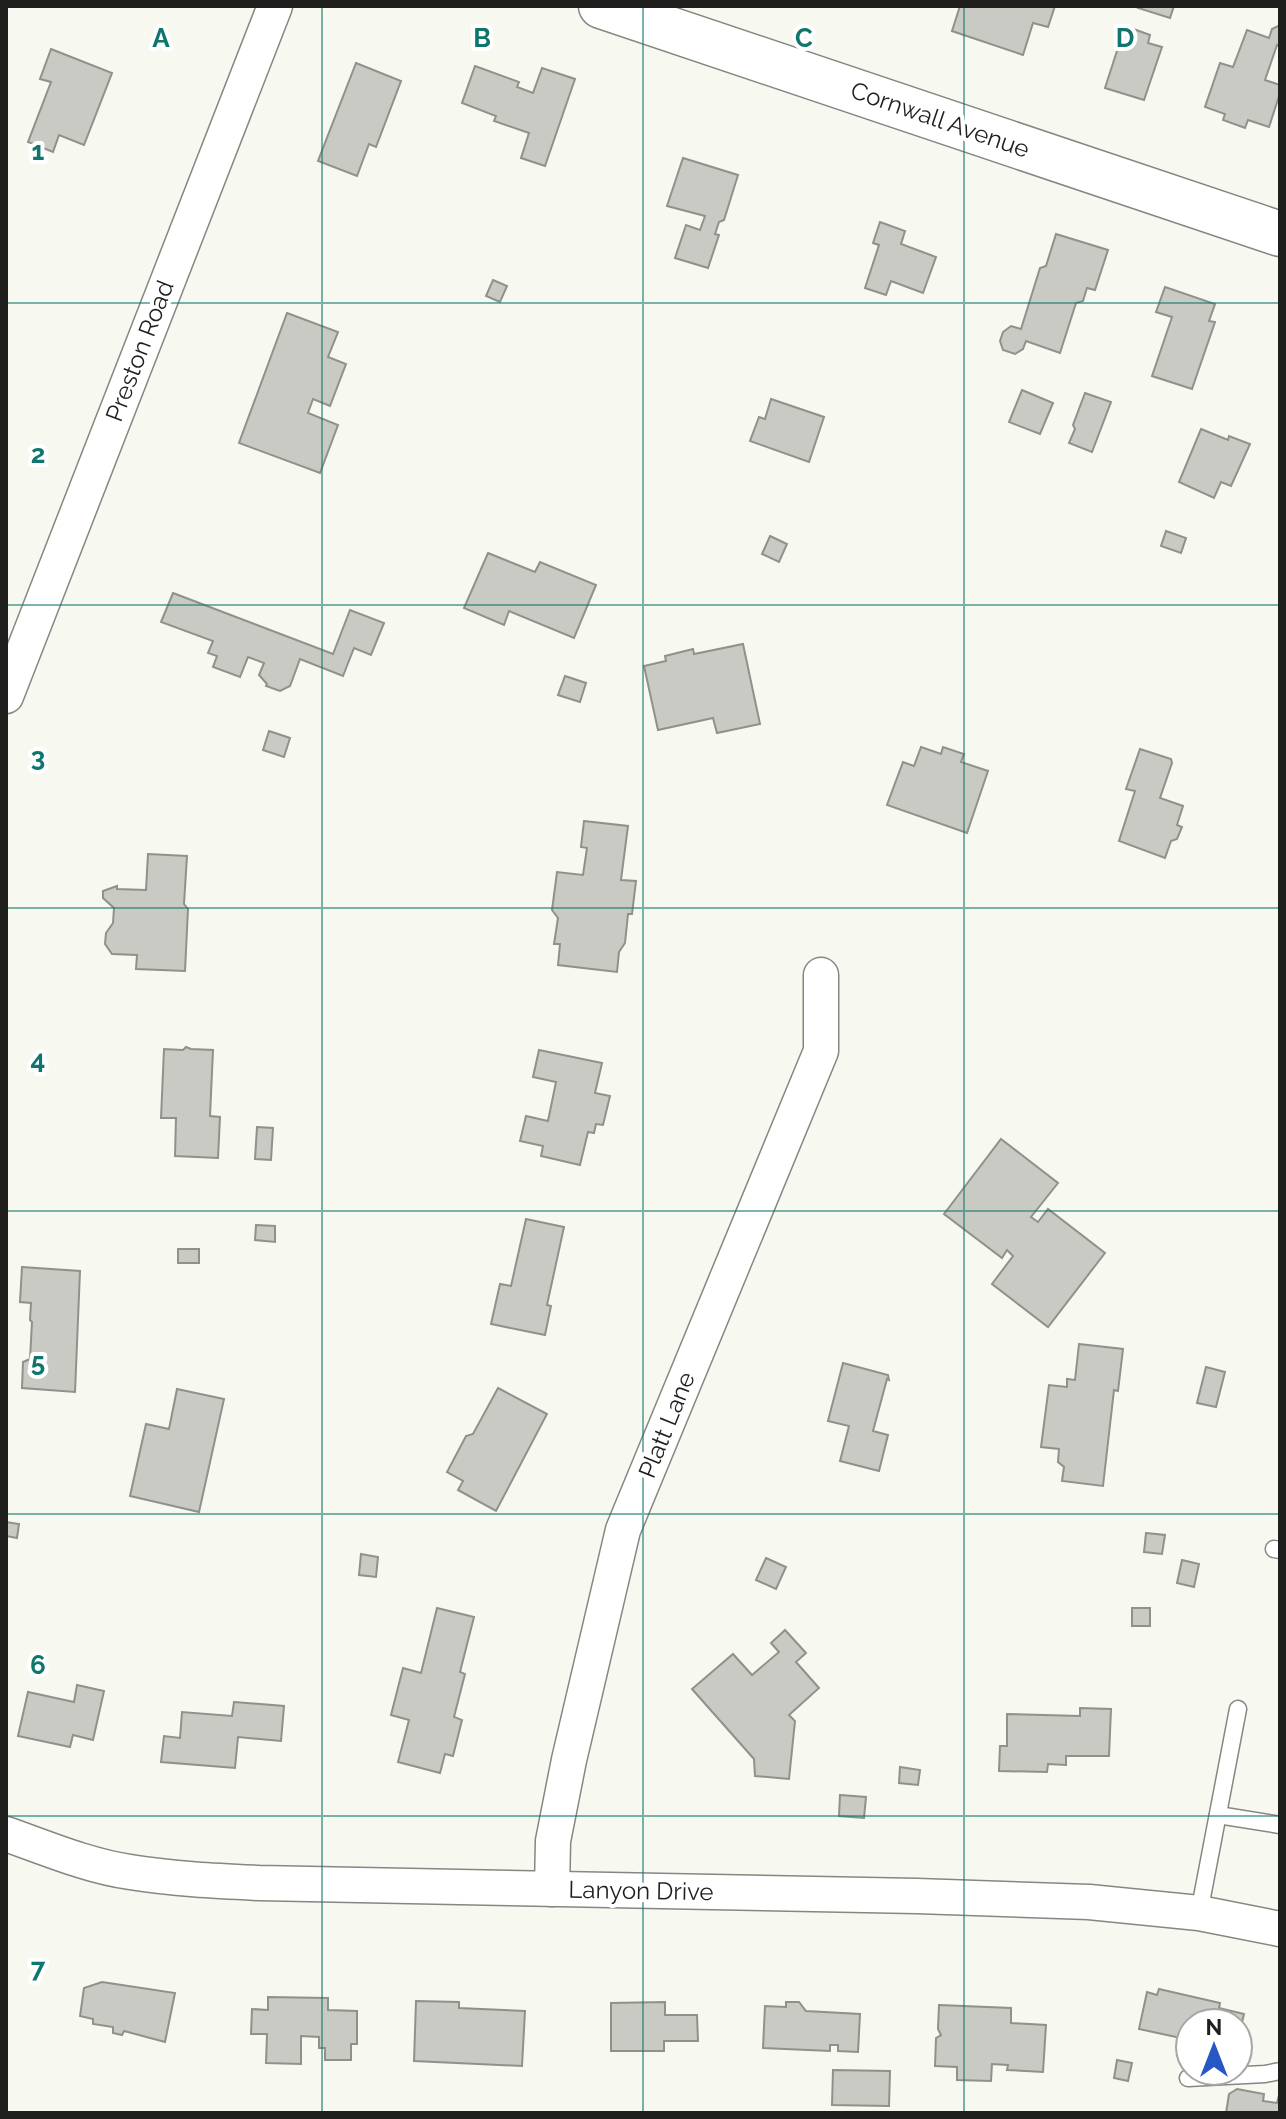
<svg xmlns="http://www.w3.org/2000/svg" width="1286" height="2119" font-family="Raleway,sans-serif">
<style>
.building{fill:#c9cac3;stroke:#90918b;stroke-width:2}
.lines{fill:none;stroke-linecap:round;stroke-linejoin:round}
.lane-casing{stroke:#868780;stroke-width:19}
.street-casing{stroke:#868780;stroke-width:37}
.secondary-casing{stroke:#868780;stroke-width:47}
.lane{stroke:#fff;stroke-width:16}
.street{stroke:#fff;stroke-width:34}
.secondary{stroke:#fff;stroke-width:44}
.grid{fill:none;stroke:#0f766e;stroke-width:2;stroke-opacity:0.55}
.labels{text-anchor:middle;stroke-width:8;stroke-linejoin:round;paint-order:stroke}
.street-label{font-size:24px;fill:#1f201d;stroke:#fff}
.grid-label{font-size:26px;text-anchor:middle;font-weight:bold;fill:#0f766e;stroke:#fff;stroke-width:8;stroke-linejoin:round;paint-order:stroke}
</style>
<rect width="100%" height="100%" fill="#f7f8f0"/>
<g class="building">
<polygon points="960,6 1055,6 1048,27 1033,23 1023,55 952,31"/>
<polygon points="1139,6 1174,6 1170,18 1138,8"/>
<polygon points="1280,25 1280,47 1277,45 1265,80 1280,85 1280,93 1269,127 1248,120 1245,128 1223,120 1225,114 1205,107 1220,63 1233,67 1247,30 1269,38 1272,29"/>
<polygon points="1125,26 1150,35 1148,43 1162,47 1144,100 1105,88"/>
<polygon points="51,49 112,73 84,145 59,135 53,152 28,142 51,82 40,79"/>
<polygon points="356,63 401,81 376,147 369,144 357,176 318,161"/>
<polygon points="475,66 519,82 517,87 533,93 542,68 575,79 545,166 521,158 529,133 494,121 496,116 462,103"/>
<polygon points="683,158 738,175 724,220 719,222 715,234 719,235 708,268 675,258 686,225 700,230 705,216 667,206"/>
<polygon points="880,222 905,231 901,244 936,257 923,293 891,281 886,295 865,288 879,245 873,243"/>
<polygon points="1056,234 1108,250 1095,290 1087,288 1083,301 1076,303 1060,353 1026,341 1023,349 1015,354 1003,350 1000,341 1003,332 1011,326 1021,329 1040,268 1046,266"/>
<polygon points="493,280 507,286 500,302 486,296"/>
<polygon points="1165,287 1215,304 1209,321 1215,322 1192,389 1152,376 1172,317 1156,312"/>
<polygon points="287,313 338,332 328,357 346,364 330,406 313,399 308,413 338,425 320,473 239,443"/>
<polygon points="1022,390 1053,403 1040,434 1009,422"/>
<polygon points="1085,393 1111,402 1092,452 1069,443 1075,429 1073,425"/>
<polygon points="771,399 824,417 809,462 750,441 759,417 765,419"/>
<polygon points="1201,429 1228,440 1229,436 1250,444 1231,486 1221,482 1214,498 1179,482"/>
<polygon points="1166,531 1186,538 1181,553 1161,546"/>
<polygon points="770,536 787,544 779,562 762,554"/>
<polygon points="488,553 535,572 540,562 596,585 574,638 509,611 504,625 464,608"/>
<polygon points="173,593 333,654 350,610 384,623 371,655 354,648 343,676 300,659 290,686 280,691 266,686 267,684 259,675 264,663 248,657 240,677 213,667 217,656 208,653 213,641 161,622"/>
<polygon points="743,644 760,724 717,733 713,718 658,730 644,666 666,661 665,656 693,649 694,654"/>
<polygon points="565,676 586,683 580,702 558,695"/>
<polygon points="269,731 290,738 284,757 263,750"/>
<polygon points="921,747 941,754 943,747 964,754 961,762 988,771 967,833 887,805 903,762 914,766"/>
<polygon points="1140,749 1171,759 1172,763 1160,798 1183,806 1177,825 1182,827 1177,839 1171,841 1165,858 1119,841 1135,791 1126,789"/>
<polygon points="584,821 628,826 621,880 636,881 632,914 628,914 625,943 619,952 617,972 558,965 560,944 554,944 558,918 552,910 557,872 583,875 587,848 581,847"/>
<polygon points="148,854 187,856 184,904 188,909 185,971 136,969 137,955 112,954 105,944 106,933 113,923 114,908 103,898 103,891 117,886 117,889 146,890"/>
<polygon points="186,1047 191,1049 213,1050 210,1116 220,1117 218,1158 175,1156 176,1118 161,1118 164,1049 183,1050"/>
<polygon points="539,1050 602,1063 595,1093 610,1096 603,1125 596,1124 594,1133 588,1132 580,1165 541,1156 543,1146 520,1141 526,1116 548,1121 556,1082 533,1077"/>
<polygon points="257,1127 273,1128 271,1160 255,1159"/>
<polygon points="1001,1139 1058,1183 1031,1217 1038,1222 1048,1209 1105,1253 1048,1327 992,1284 1013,1256 1007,1250 1002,1258 944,1214"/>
<polygon points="526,1219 564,1227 547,1305 551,1306 545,1335 491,1324 500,1284 511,1286"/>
<polygon points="256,1225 275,1226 275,1242 255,1240"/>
<rect x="178" y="1249" width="21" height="14"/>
<polygon points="22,1267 80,1271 75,1392 22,1388 23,1362 30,1359 32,1322 30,1320 31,1303 20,1302"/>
<polygon points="1079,1344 1123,1349 1118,1391 1114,1390 1103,1486 1062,1481 1064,1467 1058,1462 1059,1449 1041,1447 1049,1385 1067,1387 1067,1379 1075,1380"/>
<polygon points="843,1363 888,1375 889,1380 887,1379 873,1431 888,1435 879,1471 840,1461 849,1426 828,1421"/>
<polygon points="1206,1367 1225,1372 1216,1407 1197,1403"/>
<polygon points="498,1388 547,1414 496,1511 458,1490 463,1481 447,1472 466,1436 473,1434"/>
<polygon points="177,1389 224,1399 199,1512 130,1496 146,1424 169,1429"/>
<polygon points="6,1522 19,1524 17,1538 6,1536"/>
<polygon points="1146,1533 1165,1535 1162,1554 1144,1552"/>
<polygon points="361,1554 378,1557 376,1577 359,1575"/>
<polygon points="766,1558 786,1567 776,1589 756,1580"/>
<polygon points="1182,1560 1199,1564 1194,1587 1177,1583"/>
<polygon points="437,1608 474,1617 460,1672 465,1674 454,1717 462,1720 453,1756 445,1754 440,1773 398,1762 409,1720 391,1715 403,1668 421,1673"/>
<rect x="1132" y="1608" width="18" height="18"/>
<polygon points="785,1630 806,1653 796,1662 819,1688 789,1715 795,1721 789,1779 755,1776 754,1759 692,1689 733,1654 752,1675 779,1652 771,1643"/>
<polygon points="77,1685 104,1691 93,1740 73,1735 70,1747 18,1736 28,1692 74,1702"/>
<polygon points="234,1702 284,1706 281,1741 238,1737 235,1768 161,1762 164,1736 180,1738 182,1712 232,1716"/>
<polygon points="1080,1708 1111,1709 1109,1756 1066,1756 1066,1765 1048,1764 1047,1772 999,1771 1000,1746 1007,1746 1007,1714 1080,1716"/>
<polygon points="900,1767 920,1770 918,1785 899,1783"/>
<polygon points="840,1795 866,1797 864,1818 839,1816"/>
<polygon points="102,1982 175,1993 165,2042 124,2031 122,2035 113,2033 113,2027 93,2024 93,2019 80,2016 84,1988"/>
<polygon points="1159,1989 1220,2003 1219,2008 1244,2014 1238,2039 1238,2023 1190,2023 1190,2040 1139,2029 1147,1992 1157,1995"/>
<polygon points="268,1997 328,1998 328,2010 357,2011 357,2044 351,2044 351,2060 325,2060 325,2048 319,2048 319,2037 301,2036 301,2064 266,2063 267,2034 251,2034 252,2009 268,2010"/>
<polygon points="416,2001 459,2002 459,2008 525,2011 522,2066 414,2061"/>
<polygon points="665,2002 665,2015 697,2015 698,2041 664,2041 664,2051 611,2051 611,2003"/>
<polygon points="786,2002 799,2002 806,2011 860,2014 858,2052 838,2051 838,2045 830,2045 830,2051 763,2048 765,2006 786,2007"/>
<polygon points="939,2005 1011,2008 1011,2023 1046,2025 1043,2072 1007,2070 1008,2065 992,2064 991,2081 957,2080 957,2067 935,2066 936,2038 941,2035 938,2029"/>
<polygon points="1117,2060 1132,2063 1128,2081 1114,2078"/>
<polygon points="833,2070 890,2071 889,2106 832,2105"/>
<polygon points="1237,2089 1264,2094 1263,2101 1277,2103 1280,2091 1280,2113 1226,2113 1229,2094"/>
</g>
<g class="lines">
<g class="lane-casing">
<g id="lane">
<polyline points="1274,1549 1280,1550"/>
<polyline points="1218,1815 1280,1825"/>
<polyline points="1199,1913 1238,1709"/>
<polyline points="1188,2078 1265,2074 1280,2071"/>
</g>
</g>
<g class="street-casing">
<g id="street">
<polyline points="6,696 275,6"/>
<path d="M6,1834C46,1848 88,1866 130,1872C173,1879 216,1881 259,1883L917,1896L1089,1902L1199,1913L1280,1929"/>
<polyline points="552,1889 553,1841 569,1760 623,1530 821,1051 821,975"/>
</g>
</g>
<g class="secondary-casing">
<polyline id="secondary" points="601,6 1280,234"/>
</g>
<use href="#lane" class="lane"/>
<use href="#street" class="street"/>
<use href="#secondary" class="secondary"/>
</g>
<path class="grid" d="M322,6V2113M643,6V2113M964,6V2113M6,303H1280M6,605H1280M6,908H1280M6,1211H1280M6,1514H1280M6,1816H1280"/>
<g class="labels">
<g class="street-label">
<text transform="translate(940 120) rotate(19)" y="8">Cornwall Avenue</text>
<text transform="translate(140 351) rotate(-69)" y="8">Preston Road</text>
<text transform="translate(667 1425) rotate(-68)" y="8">Platt Lane</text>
<text transform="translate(641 1891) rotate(1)" y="8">Lanyon Drive</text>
</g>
</g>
<g class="grid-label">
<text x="161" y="47">A</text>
<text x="482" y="47">B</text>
<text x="804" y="47">C</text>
<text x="1125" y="47">D</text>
<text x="38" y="160">1</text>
<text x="38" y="463">2</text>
<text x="38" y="766">3</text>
<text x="38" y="1069">4</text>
<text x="38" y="1371">5</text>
<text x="38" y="1674">6</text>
<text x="38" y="1977">7</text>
</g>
<rect width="1286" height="2119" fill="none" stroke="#1f201d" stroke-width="16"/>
<g transform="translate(1214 2047)"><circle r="38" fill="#ffffff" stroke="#a5a6a5" stroke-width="2"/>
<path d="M0-6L14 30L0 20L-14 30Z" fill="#2757c5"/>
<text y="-12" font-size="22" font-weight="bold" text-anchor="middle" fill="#1f201d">N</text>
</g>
</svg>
